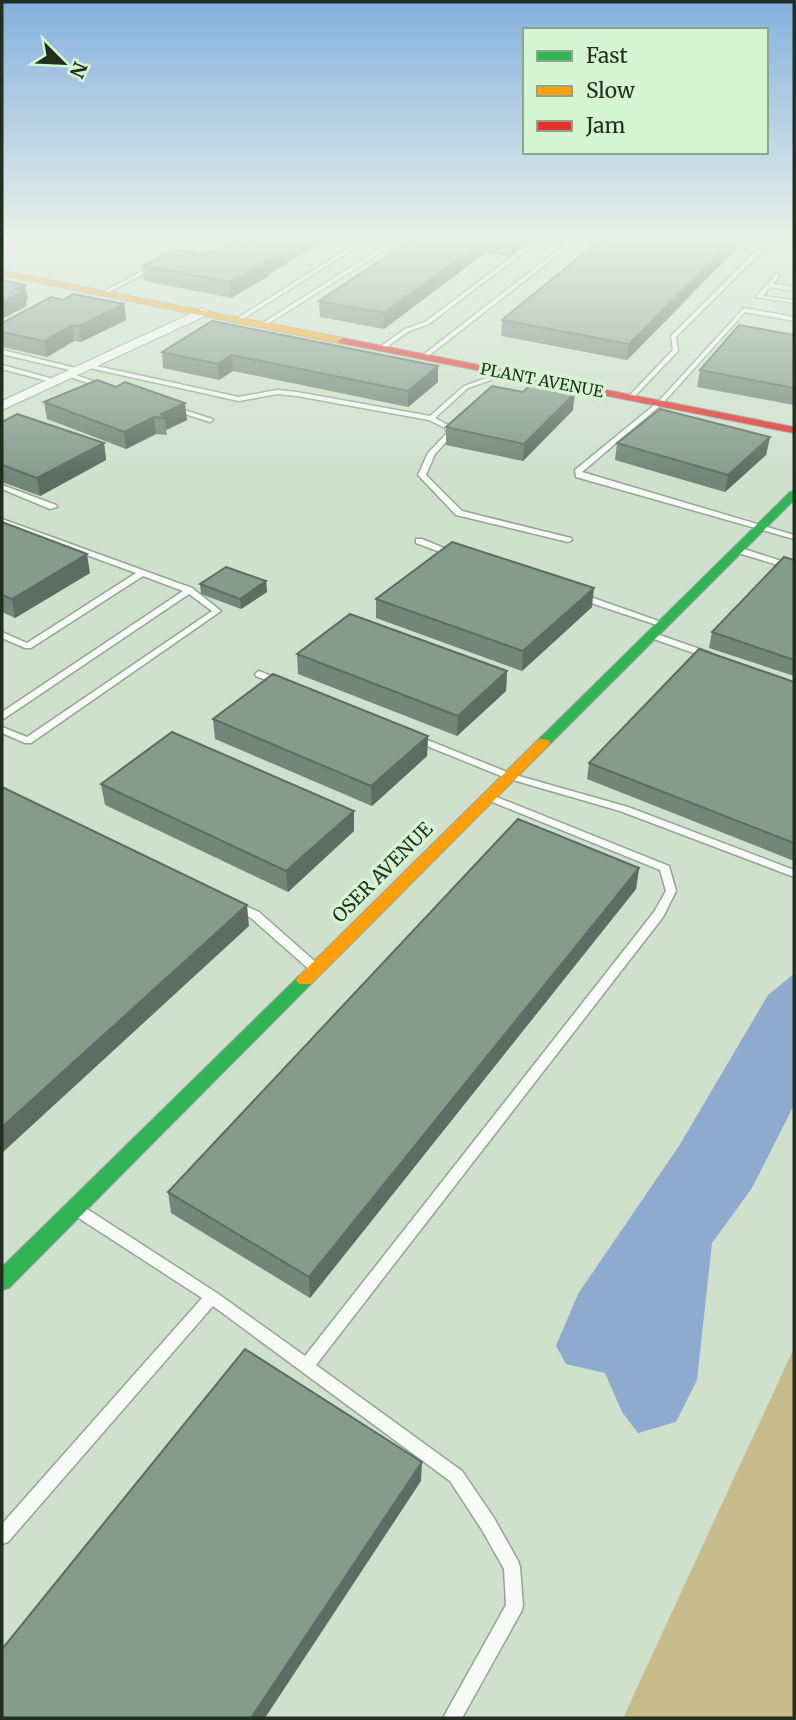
<svg xmlns="http://www.w3.org/2000/svg" width="796" height="1720" font-family="Merriweather,serif">
<style>
.forest{fill:#c8bc8d}
.water{fill:#8eaacf}
.lines{fill:none;stroke-linecap:round;stroke-linejoin:round}
.lane-casing{stroke:#96a495;stroke-width:3}
.street-casing{stroke:#96a495;stroke-width:2}
.fast-casing{stroke:#96a495;stroke-width:2}
.slow-casing{stroke:#96a495;stroke-width:2}
.jam-casing{stroke:#96a495;stroke-width:2}
.lane{fill:#f8faf8;fill-rule:evenodd}
.street{fill:#f8faf8;fill-rule:evenodd}
.fast{fill:#30b455;fill-rule:evenodd}
.slow{fill:#ff9f0a;fill-rule:evenodd}
.jam{fill:#e5322d;fill-rule:evenodd}
.wall{fill:#728679}
.shaded-wall{fill:#5d6d63}
.building{fill:#859c8d;stroke:#5d6d63;stroke-width:2}
.labels{text-anchor:middle;stroke-width:7;stroke-linejoin:round;paint-order:stroke}
.far-street-label{font-size:16px;fill:#222e20;stroke:#d5f5d2}
.street-label{font-size:19px;fill:#222e20;stroke:#d5f5d2}
</style>
<rect width="100%" height="100%" fill="#cfe0cd"/>
<polygon class="forest" points="794,1348 794,1718 623,1718"/>
<polygon class="water" points="794,974 794,1105 752,1188 712,1243 697,1380 676,1422 638,1433 622,1412 605,1373 566,1364 556,1346 578,1294 679,1146 768,995"/>
<g class="lines">
<g class="lane-casing">
<g id="lane">
<polygon points="2,236 10,236 2,240"/>
<polygon points="222,236 228,236 182,259 177,258"/>
<polygon points="368,236 374,236 241,320 236,319"/>
<polygon points="395,236 401,236 393,245 266,325 261,324 389,243"/>
<polygon points="539,236 545,236 429,324 409,331 384,349 380,349 380,347 405,329 425,322"/>
<polygon points="576,236 582,236 427,357 423,357 423,355"/>
<polygon points="723,241 764,249 676,337 678,351 633,398 629,398 629,396 673,350 671,336 757,250 721,244"/>
<polygon points="153,265 158,266 106,294 101,293"/>
<polygon points="776,274 779,276 773,284 794,287 794,291 770,287 763,296 792,300 794,301 794,303 756,297"/>
<polygon points="744,308 794,317 794,321 745,312 662,404 582,472 794,535 794,539 576,477 575,470 658,402"/>
<polygon points="2,350 80,369 81,370 78,372 2,354"/>
<polygon points="87,364 239,397 277,390 297,392 430,416 464,386 487,378 497,370 501,370 501,372 491,380 468,388 435,418 450,426 454,433 435,454 426,475 462,511 571,538 572,540 568,542 456,515 418,475 428,453 447,433 445,428 429,420 297,396 277,394 239,401 85,367 85,365"/>
<polygon points="2,365 57,380 58,381 55,383 2,369"/>
<polygon points="69,373 105,385 106,386 103,388 67,376 67,374"/>
<polygon points="175,407 212,419 213,420 210,422 173,410 172,409"/>
<polygon points="2,485 56,505 57,507 50,509 2,489"/>
<polygon points="2,519 192,588 221,611 31,743 25,743 2,733 2,727 27,737 212,611 189,594 5,718 2,719 2,712 183,591 143,576 31,648 25,648 2,638 2,632 27,643 136,573 2,524"/>
<polygon points="416,539 422,539 458,554 457,556 451,556 416,543"/>
<polygon points="735,548 741,548 794,565 794,570 735,552"/>
<polygon points="576,594 582,594 667,624 663,627 576,598"/>
<polygon points="651,632 711,653 712,655 708,658 705,657 648,637 648,633"/>
<polygon points="259,671 283,681 285,683 280,686 256,676 255,674"/>
<polygon points="415,735 512,774 628,807 794,870 794,877 620,811 506,778 412,740 410,738"/>
<polygon points="489,794 669,866 676,891 663,917 316,1365 462,1471 494,1518 518,1561 520,1567 523,1606 521,1612 462,1718 443,1718 506,1605 504,1569 482,1530 450,1481 213,1306 8,1542 2,1544 2,1524 202,1298 74,1215 72,1211 74,1207 79,1205 84,1207 217,1293 305,1356 654,912 666,891 660,870 485,799 484,797"/>
<polygon points="235,901 259,912 319,965 321,968 319,971 311,971 251,918 231,908 230,905 231,902"/>
</g>
</g>
<g class="street-casing">
<polygon id="street" points="203,308 209,312 207,315 2,410 2,401"/>
</g>
<g class="fast-casing">
<g id="fast">
<polygon points="794,491 794,500 548,746 538,746 536,743 538,740 790,492"/>
<polygon points="305,974 311,976 314,980 311,984 9,1288 2,1290 2,1267 299,976"/>
</g>
</g>
<g class="slow-casing">
<g id="slow">
<polygon points="2,271 343,338 348,341 343,344 2,275"/>
<polygon points="543,739 548,740 550,743 548,746 311,984 299,984 296,980 299,976 538,740"/>
</g>
</g>
<g class="jam-casing">
<polygon id="jam" points="343,338 794,427 794,433 340,343 338,341"/>
</g>
<use href="#lane" class="lane"/>
<use href="#street" class="street"/>
<use href="#fast" class="fast"/>
<use href="#slow" class="slow"/>
<use href="#jam" class="jam"/>
</g>
<g class="wall">
<polygon points="402,236 535,236 535,237 509,257 485,253 384,329 320,317 319,301 410,241 402,239"/>
<polygon points="736,249 627,360 501,336 502,320"/>
<polygon points="143,266 269,274 269,276 231,298 144,281"/>
<polygon points="63,300 124,304 126,320 81,342 74,341 47,357 2,347 2,323"/>
<polygon points="212,321 438,366 438,382 408,407 233,371 219,380 163,368 162,352"/>
<polygon points="794,335 794,405 697,387 700,370"/>
<polygon points="44,402 187,420 166,430 167,435 156,434 126,449 47,419"/>
<polygon points="573,410 523,461 446,445 446,427"/>
<polygon points="2,422 104,443 106,460 40,496 2,482"/>
<polygon points="770,437 766,455 725,492 615,460 617,443"/>
<polygon points="2,522 90,573 15,618 2,612"/>
<polygon points="794,560 794,676 709,648 712,632"/>
<polygon points="266,581 267,592 241,609 201,594 200,584"/>
<polygon points="376,599 592,607 522,671 376,618"/>
<polygon points="297,654 507,671 506,691 457,736 298,674"/>
<polygon points="794,682 794,861 587,779 589,763"/>
<polygon points="213,719 428,736 427,756 372,806 215,739"/>
<polygon points="101,784 354,831 288,892 105,805"/>
<polygon points="639,868 636,889 310,1298 171,1213 168,1192"/>
</g>
<g class="shaded-wall">
<polygon points="309,236 333,236 269,274 269,276 231,298 230,282"/>
<polygon points="519,236 535,236 535,237 509,257 510,242"/>
<polygon points="737,236 736,249 627,360 629,344"/>
<polygon points="486,239 485,253 384,329 384,313"/>
<polygon points="25,285 28,300 26,301 27,306 2,319 2,302 17,289"/>
<polygon points="124,304 126,320 81,342 79,326"/>
<polygon points="72,325 74,341 47,357 44,341"/>
<polygon points="232,355 233,371 219,380 218,364"/>
<polygon points="438,366 438,382 408,407 408,391"/>
<polygon points="575,393 573,410 523,461 524,444"/>
<polygon points="185,403 187,420 166,430 165,418 161,414"/>
<polygon points="154,417 156,434 126,449 124,432"/>
<polygon points="770,437 766,455 725,492 728,475"/>
<polygon points="104,443 106,460 40,496 37,478"/>
<polygon points="87,554 90,573 15,618 12,599"/>
<polygon points="266,581 267,592 241,609 240,599"/>
<polygon points="594,588 592,607 522,671 523,651"/>
<polygon points="507,671 506,691 457,736 458,716"/>
<polygon points="428,736 427,756 372,806 371,786"/>
<polygon points="354,811 354,831 288,892 286,871"/>
<polygon points="639,868 636,889 310,1298 309,1277"/>
<polygon points="247,905 249,926 2,1153 2,1127"/>
<polygon points="422,1462 421,1481 265,1718 251,1718"/>
</g>
<g class="building">
<polygon points="247,236 309,236 266,261 269,261 230,282 143,266 175,249 199,253 219,251"/>
<polygon points="417,236 519,236 510,242 486,239 384,313 319,301"/>
<polygon points="605,236 737,236 629,344 502,320"/>
<polygon points="2,280 25,285 17,289 24,291 2,302"/>
<polygon points="73,294 124,304 79,326 72,325 44,341 2,332 2,323 51,297 63,300"/>
<polygon points="212,321 438,366 408,391 232,355 218,364 162,352"/>
<polygon points="739,325 794,335 794,388 700,370"/>
<polygon points="97,380 116,387 125,382 185,403 161,414 165,418 154,417 124,432 44,402"/>
<polygon points="531,384 575,393 524,444 446,427 492,386 523,392"/>
<polygon points="660,409 770,437 728,475 617,443"/>
<polygon points="17,414 104,443 37,478 2,465 2,422"/>
<polygon points="2,522 87,554 12,599 2,595"/>
<polygon points="452,542 594,588 523,651 376,599"/>
<polygon points="784,557 794,560 794,660 712,632"/>
<polygon points="226,567 266,581 240,599 200,584"/>
<polygon points="350,614 507,671 458,716 297,654"/>
<polygon points="699,649 794,682 794,843 589,763"/>
<polygon points="273,674 428,736 371,786 213,719"/>
<polygon points="172,732 354,811 286,871 101,784"/>
<polygon points="2,787 247,905 2,1127"/>
<polygon points="518,819 639,868 309,1277 168,1192"/>
<polygon points="245,1349 422,1462 251,1718 2,1718 2,1649"/>
</g>
<linearGradient id="sky" x2="0" y2="1"><stop stop-color="#84b0de"/><stop offset="0.5" stop-color="#e9f1e8"/><stop offset="1" stop-color="#e9f1e8" stop-opacity="0"/></linearGradient>
<rect width="796" height="476" fill="url(#sky)"/>
<g class="labels">
<g class="far-street-label">
<text transform="translate(542 380) rotate(11)" y="6">PLANT AVENUE</text>
</g>
<g class="street-label">
<text transform="translate(382 872) rotate(-45)" y="7">OSER AVENUE</text>
</g>
</g>
<rect width="796" height="1720" fill="none" stroke="#222e20" stroke-width="7"/>
<rect x="523" y="28" width="245" height="126" fill="#d5f5d2" stroke="#8da58b" stroke-width="2"/>
<rect x="537" y="51" width="35" height="10" fill="#30b455" stroke="#8da58b" stroke-width="2"/>
<text x="586" y="63" font-size="21" fill="#222e20">Fast</text>
<rect x="537" y="86" width="35" height="10" fill="#ff9f0a" stroke="#8da58b" stroke-width="2"/>
<text x="586" y="98" font-size="21" fill="#222e20">Slow</text>
<rect x="537" y="121" width="35" height="10" fill="#e5322d" stroke="#8da58b" stroke-width="2"/>
<text x="586" y="133" font-size="21" fill="#222e20">Jam</text>
<g transform="translate(63 63) rotate(114)" stroke="#d5f5d2" stroke-width="5" paint-order="stroke">
<path d="M0-5L12 26L0 18L-12 26Z" fill="#222e20"/>
<text y="-10" font-size="19" font-weight="bold" text-anchor="middle" fill="#222e20">N</text>
</g>
</svg>
